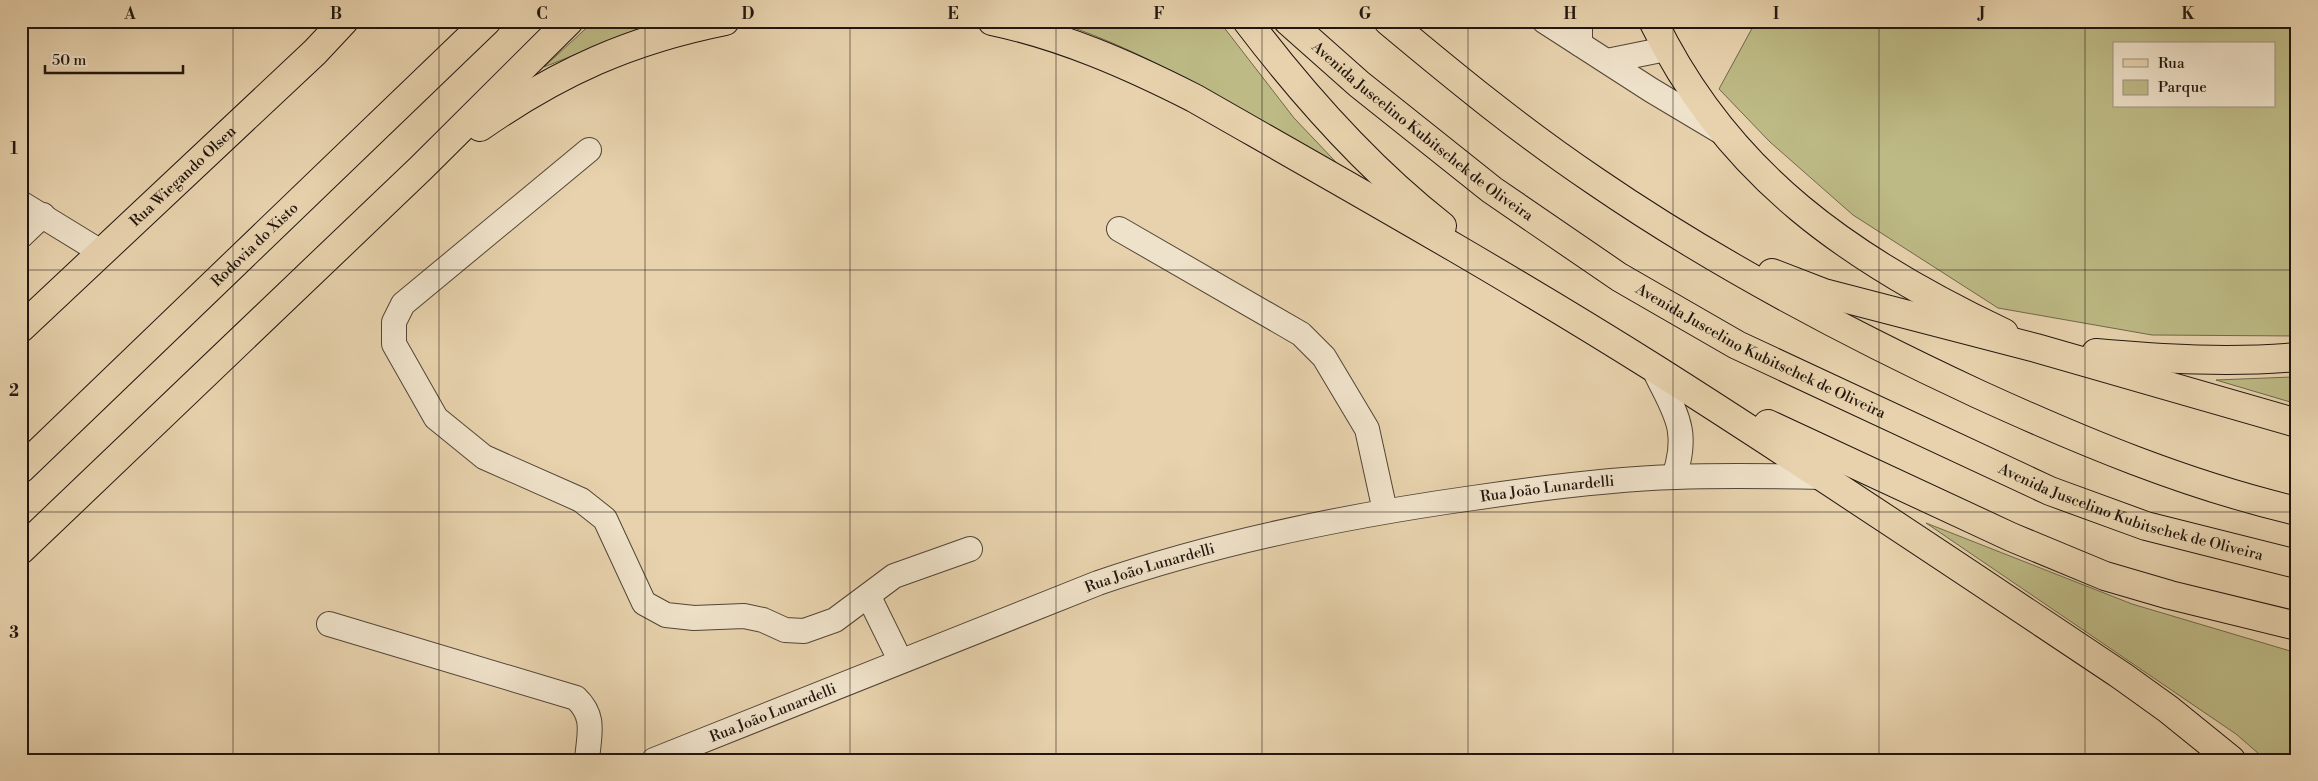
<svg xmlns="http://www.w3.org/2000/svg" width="2318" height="781" font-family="'Libre Bodoni',serif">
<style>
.green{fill:#bdba85;stroke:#70684a;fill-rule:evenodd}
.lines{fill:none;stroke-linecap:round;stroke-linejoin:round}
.minor-casing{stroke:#534536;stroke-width:26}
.major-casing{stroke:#22160f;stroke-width:30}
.highway-casing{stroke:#22160f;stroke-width:30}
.minor{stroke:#efe2ca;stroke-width:24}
.major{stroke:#e7d2ad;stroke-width:28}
.highway{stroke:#e7d2ad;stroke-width:28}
.grid{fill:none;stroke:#22160f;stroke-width:1;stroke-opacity:0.55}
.labels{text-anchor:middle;stroke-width:5;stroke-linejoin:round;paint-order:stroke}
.street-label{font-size:15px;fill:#22160f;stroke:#efe2ca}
.neatline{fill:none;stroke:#22160f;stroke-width:2}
.grid-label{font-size:16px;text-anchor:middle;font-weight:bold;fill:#22160f}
</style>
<rect width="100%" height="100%" fill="#e7d2ad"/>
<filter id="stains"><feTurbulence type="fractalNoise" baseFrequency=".004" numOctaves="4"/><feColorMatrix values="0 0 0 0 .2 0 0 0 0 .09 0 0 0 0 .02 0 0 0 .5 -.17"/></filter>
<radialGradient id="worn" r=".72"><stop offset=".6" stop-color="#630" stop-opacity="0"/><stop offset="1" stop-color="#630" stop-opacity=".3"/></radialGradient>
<g class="green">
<polygon points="594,21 674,21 625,35 544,67"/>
<path d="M1053,21H1219L1294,118L1351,178C1256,121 1160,54 1053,21Z"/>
<path d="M1756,21H2297V336L2152,335L1998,308L1853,215L1770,142L1719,89ZM2114,44H2274V106H2114Z"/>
<polygon points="2297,376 2297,404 2216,380 2292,377"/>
<polygon points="1926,523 2132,604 2297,653 2297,760 2266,760 2236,734"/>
</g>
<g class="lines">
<g class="minor-casing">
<g id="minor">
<polyline points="1544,21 1651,90 1723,133"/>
<polyline points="1580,44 1580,21"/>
<polyline points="1607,61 1666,49"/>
<polyline points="589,150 403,304 394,322 394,344 436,418 484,457 581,500 605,519 644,603 666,615 694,618 744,616 763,620 785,630 804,631 835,620 894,576 970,549"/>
<polyline points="21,203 101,252"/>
<polyline points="1119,229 1301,334 1324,357 1367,429 1385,511"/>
<polyline points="21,236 43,215"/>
<path d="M1653,367C1673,411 1691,427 1674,477"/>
<polyline points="869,597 900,660"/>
<path d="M329,624L576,698C596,717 589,734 587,760"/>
<path id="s1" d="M654,760L1098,583C1220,541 1345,516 1473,498C1540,488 1608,479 1676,477C1725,475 1774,476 1823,477"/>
</g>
</g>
<g class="major-casing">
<g id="major">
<path d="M1653,21C1728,176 1852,261 2004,333"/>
<path id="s2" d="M21,328L315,52L344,21"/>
</g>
</g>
<g class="highway-casing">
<g id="highway">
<path d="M992,21C1063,36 1129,65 1194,98C1348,186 1503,273 1654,368C1812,468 1966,572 2122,676L2168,709L2231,760"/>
<path d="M1247,21C1304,96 1368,168 1442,226"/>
<path id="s3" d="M1288,21L1359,84L1492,190L1619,277L1737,345L2050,491L2146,526L2297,564"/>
<path d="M1388,21C1455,77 1522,132 1595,181C1716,264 1845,332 1978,394C2081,441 2186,485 2297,511"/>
<path d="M480,127C559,72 630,40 725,21"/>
<polyline points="1772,273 1824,293 2036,348 2297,423"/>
<path d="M2096,353C2163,359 2230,363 2297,357"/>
<polyline points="1768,424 2011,537 2105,576 2170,595 2297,626"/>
<path id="s4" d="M21,469L487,21"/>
<polyline points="21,550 421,168 569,21"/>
</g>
</g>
<use href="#minor" class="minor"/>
<use href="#major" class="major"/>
<use href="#highway" class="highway"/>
</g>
<path class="grid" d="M233,21V760M439,21V760M645,21V760M850,21V760M1056,21V760M1262,21V760M1468,21V760M1673,21V760M1879,21V760M2085,21V760M21,270H2297M21,512H2297"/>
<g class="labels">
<g class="street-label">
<text dy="5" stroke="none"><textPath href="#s3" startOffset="174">Avenida Juscelino Kubitschek de Oliveira</textPath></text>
<text dy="5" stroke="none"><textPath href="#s2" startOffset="222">Rua Wiegando Olsen</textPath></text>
<text dy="5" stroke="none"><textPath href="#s4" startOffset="324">Rodovia do Xisto</textPath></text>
<text dy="5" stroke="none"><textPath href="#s3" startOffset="579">Avenida Juscelino Kubitschek de Oliveira</textPath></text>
<text dy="5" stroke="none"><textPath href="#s1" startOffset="938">Rua João Lunardelli</textPath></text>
<text dy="5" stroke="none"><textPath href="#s3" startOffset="984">Avenida Juscelino Kubitschek de Oliveira</textPath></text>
<text dy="5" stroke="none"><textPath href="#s1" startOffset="532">Rua João Lunardelli</textPath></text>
<text dy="5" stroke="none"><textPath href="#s1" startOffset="128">Rua João Lunardelli</textPath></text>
</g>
</g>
<rect width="2318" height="781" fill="none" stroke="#e7d2ad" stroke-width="55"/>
<rect x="2113" y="42" width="162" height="65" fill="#efe2ca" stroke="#9d907f"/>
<rect x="2123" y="59" width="25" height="8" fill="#e7d2ad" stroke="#9d907f"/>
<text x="2158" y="68" font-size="15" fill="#22160f">Rua</text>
<rect x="2123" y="80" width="25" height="15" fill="#bdba85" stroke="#9d907f"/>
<text x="2158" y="92" font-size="15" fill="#22160f">Parque</text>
<path d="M45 65v8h138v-8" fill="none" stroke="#22160f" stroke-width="2.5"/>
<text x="52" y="65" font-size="15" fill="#22160f" stroke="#efe2ca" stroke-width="4" paint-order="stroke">50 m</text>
<rect x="28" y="28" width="2262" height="726" class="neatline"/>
<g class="grid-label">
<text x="130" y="19">A</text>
<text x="336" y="19">B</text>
<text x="542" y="19">C</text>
<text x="748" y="19">D</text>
<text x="953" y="19">E</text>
<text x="1159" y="19">F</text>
<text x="1365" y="19">G</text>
<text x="1570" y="19">H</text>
<text x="1776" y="19">I</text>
<text x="1982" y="19">J</text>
<text x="2188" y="19">K</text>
<text x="14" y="154">1</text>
<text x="14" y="396">2</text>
<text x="14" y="638">3</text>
</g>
<rect width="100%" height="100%" filter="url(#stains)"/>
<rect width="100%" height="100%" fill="url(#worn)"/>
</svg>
